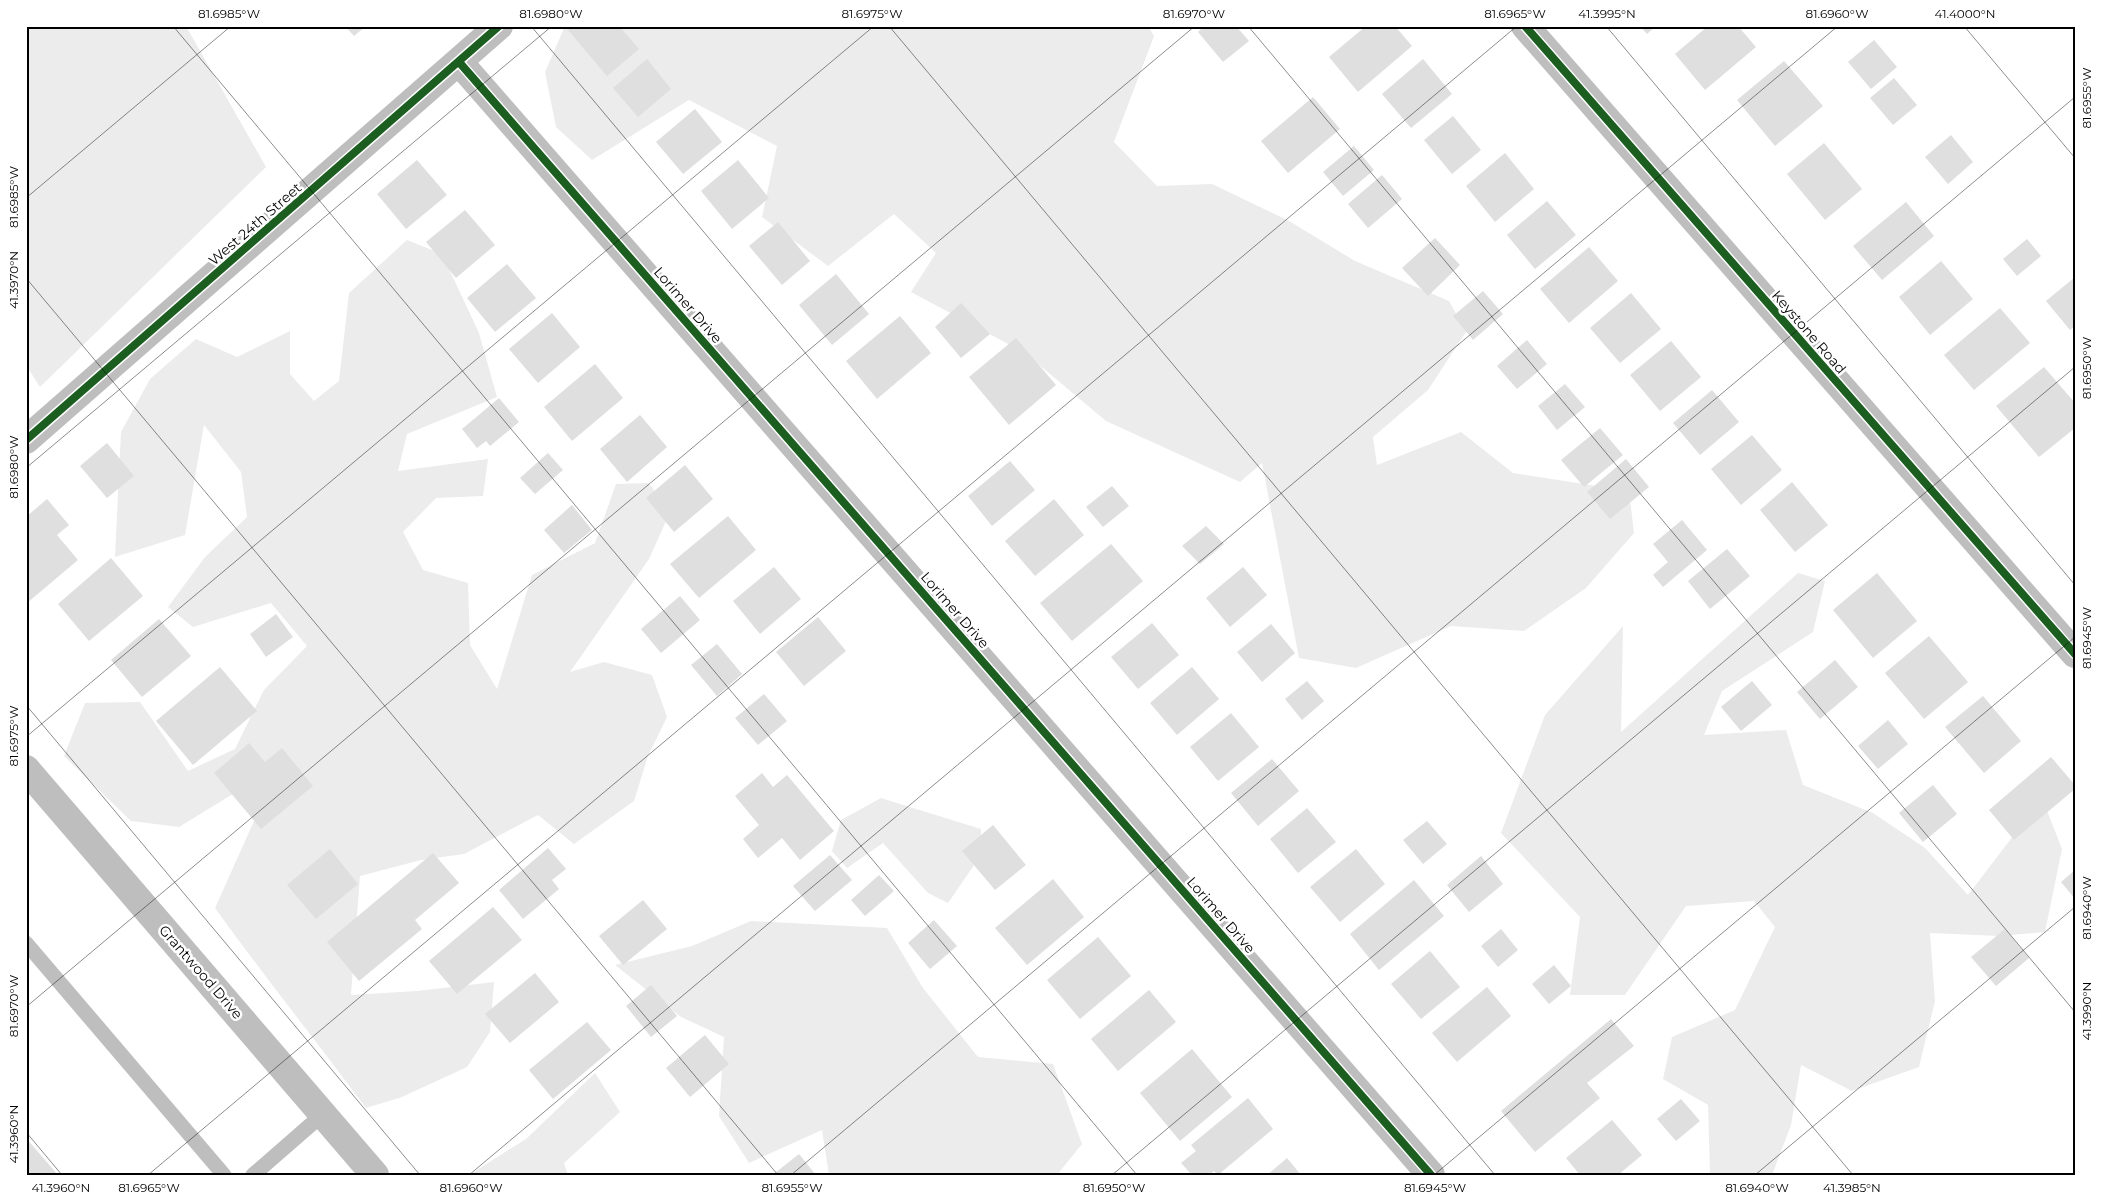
<svg xmlns="http://www.w3.org/2000/svg" width="2101" height="1201" font-family="Montserrat,sans-serif">
<style>
.green{fill:#ececec}
.building{fill:#dfdfdf}
.lines{fill:none;stroke-linecap:round;stroke-linejoin:round}
.service{stroke:#bebebe;stroke-width:15}
.minor{stroke:#bebebe;stroke-width:28}
.tertiary{stroke:#bebebe;stroke-width:28}
.cycleway-casing{stroke:#fff;stroke-width:11}
.cycleway{stroke:#1b5e20;stroke-width:8}
.ticks{fill:none;stroke:#000;stroke-width:1;stroke-opacity:0.45}
.labels{text-anchor:middle;stroke-width:5;stroke-linejoin:round;paint-order:stroke}
.street-label{font-size:14px;fill:#000;stroke:#fff}
.neatline{fill:none;stroke:#000;stroke-width:2}
.ticks-label{font-size:12px;text-anchor:middle;fill:#000}
</style>
<rect width="100%" height="100%" fill="#fff"/>
<g class="green">
<polygon points="26,26 186,26 266,167 40,387 26,365"/>
<polygon points="565,26 1148,26 1154,36 1114,142 1157,186 1212,184 1289,221 1355,261 1449,301 1466,332 1428,390 1373,437 1377,465 1461,432 1513,473 1629,491 1634,533 1586,588 1524,631 1451,626 1356,668 1299,658 1262,463 1240,482 1106,421 1025,353 911,292 936,253 894,214 828,266 762,217 777,146 689,100 592,160 556,127 545,72"/>
<path d="M407,240L442,254L479,333L497,397L407,434L398,471L488,459L483,496L436,498L403,532L423,570L468,583L470,645L497,689L532,575L595,543L616,484L648,483L671,510L649,559L570,672L604,662L652,675L667,717L648,756L634,801L574,844L538,815L464,854L421,860L360,876L351,995L417,991L494,982L490,1032L467,1067L402,1097L366,1108C316,1041 264,976 215,908L258,812L246,786L179,827L131,821L64,756L85,703L140,702L188,771L235,749L264,690L307,646L271,603L193,627L168,607L205,557L247,517L241,472L204,425L185,535L115,557L121,432L150,379L196,339L237,357L290,331V374L314,401L339,381L349,293Z"/>
<polygon points="1798,573 1825,581 1813,632 1722,691 1704,735 1786,730 1803,785 1873,813 1925,848 1968,895 2042,798 2062,849 2045,932 1999,936 1930,933 1935,1001 1919,1067 1852,1091 1801,1065 1791,1125 1772,1175 1719,1175 1710,1173 1708,1105 1663,1079 1672,1037 1735,1010 1775,927 1754,901 1686,906 1625,995 1570,995 1580,917 1501,833 1545,715 1623,626 1621,732"/>
<polygon points="881,798 981,829 981,855 948,903 928,893 883,843 847,868 832,851 841,820"/>
<polygon points="751,921 887,928 923,988 978,1057 1053,1064 1082,1144 1057,1175 829,1175 822,1130 749,1163 719,1116 724,1037 681,1017 615,965 692,946"/>
<polygon points="595,1073 620,1112 564,1163 568,1175 469,1175 526,1139"/>
</g>
<g class="building">
<polygon points="345,26 366,26 354,36"/>
<polygon points="573,26 619,26 639,49 607,76 568,30"/>
<polygon points="1204,26 1236,26 1249,41 1223,62 1198,32"/>
<polygon points="1366,26 1395,26 1412,46 1358,92 1329,57"/>
<polygon points="1640,26 1656,26 1647,34"/>
<polygon points="1708,26 1738,26 1756,47 1705,90 1675,54"/>
<polygon points="1874,40 1897,67 1871,89 1848,62"/>
<polygon points="647,59 671,89 638,117 613,88"/>
<polygon points="1423,59 1452,94 1411,128 1382,94"/>
<polygon points="1784,61 1823,106 1775,146 1737,100"/>
<polygon points="1894,78 1917,105 1893,125 1870,98"/>
<polygon points="1313,97 1340,129 1288,173 1261,141"/>
<polygon points="695,109 722,142 683,174 656,142"/>
<polygon points="1453,116 1481,150 1452,174 1424,140"/>
<polygon points="1951,135 1973,162 1948,184 1925,157"/>
<polygon points="1824,143 1862,189 1825,220 1787,174"/>
<polygon points="1354,146 1374,170 1343,196 1323,172"/>
<polygon points="1505,153 1534,189 1495,222 1466,186"/>
<polygon points="417,160 447,195 406,229 377,194"/>
<polygon points="738,160 769,198 732,229 701,191"/>
<polygon points="1382,175 1402,199 1368,228 1348,204"/>
<polygon points="1547,201 1576,235 1535,269 1507,235"/>
<polygon points="1906,202 1934,236 1882,280 1853,246"/>
<polygon points="465,210 495,245 456,278 426,242"/>
<polygon points="778,222 810,261 782,285 749,246"/>
<polygon points="1435,238 1460,265 1428,296 1402,268"/>
<polygon points="2027,239 2041,256 2017,276 2003,259"/>
<polygon points="1589,247 1618,281 1569,323 1540,289"/>
<polygon points="1941,261 1973,299 1930,335 1899,297"/>
<polygon points="507,264 536,298 495,332 467,298"/>
<polygon points="836,274 869,314 832,345 799,305"/>
<polygon points="2075,277 2075,326 2070,330 2046,301"/>
<polygon points="1483,291 1503,314 1473,340 1453,316"/>
<polygon points="1631,293 1661,329 1620,363 1590,328"/>
<polygon points="961,303 990,334 961,358 935,327"/>
<polygon points="2000,308 2030,343 1974,390 1944,355"/>
<polygon points="552,313 580,347 538,383 509,349"/>
<polygon points="900,316 931,353 877,399 846,361"/>
<polygon points="1016,338 1056,385 1009,425 969,377"/>
<polygon points="1527,340 1547,364 1517,389 1497,366"/>
<polygon points="1671,341 1701,377 1660,411 1630,375"/>
<polygon points="595,364 623,398 572,441 544,407"/>
<polygon points="2044,367 2075,403 2075,428 2039,457 1996,406"/>
<polygon points="1565,384 1585,407 1557,430 1538,406"/>
<polygon points="1712,390 1739,422 1700,455 1673,423"/>
<polygon points="499,398 519,422 490,446 486,441 477,448 462,429"/>
<polygon points="640,415 667,447 627,482 600,449"/>
<polygon points="1600,428 1623,455 1584,487 1561,460"/>
<polygon points="1752,435 1782,470 1741,505 1711,469"/>
<polygon points="107,443 134,476 107,498 80,466"/>
<polygon points="548,453 563,470 535,494 520,478"/>
<polygon points="1626,459 1649,487 1610,519 1587,492"/>
<polygon points="1010,461 1035,490 992,526 968,496"/>
<polygon points="685,465 713,499 674,532 646,498"/>
<polygon points="1792,482 1828,525 1795,552 1760,510"/>
<polygon points="1112,486 1129,506 1103,527 1086,507"/>
<polygon points="47,499 69,525 57,535 78,560 27,603 26,517"/>
<polygon points="1054,499 1084,535 1035,576 1005,541"/>
<polygon points="572,505 592,530 564,553 544,530"/>
<polygon points="728,516 756,550 699,598 670,564"/>
<polygon points="1682,520 1707,550 1663,587 1653,575 1668,562 1653,544"/>
<polygon points="1206,526 1224,544 1200,564 1182,546"/>
<polygon points="1111,544 1143,581 1072,641 1040,603"/>
<polygon points="1727,549 1750,576 1710,609 1688,581"/>
<polygon points="111,558 143,596 89,641 58,604"/>
<polygon points="774,567 801,599 760,634 733,601"/>
<polygon points="1243,567 1267,595 1230,627 1206,598"/>
<polygon points="1877,573 1917,621 1873,658 1833,610"/>
<polygon points="680,596 700,620 661,653 641,629"/>
<polygon points="276,614 293,637 266,657 250,634"/>
<polygon points="818,617 846,651 804,686 776,652"/>
<polygon points="159,619 191,656 142,697 111,660"/>
<polygon points="1152,623 1179,655 1138,689 1111,657"/>
<polygon points="1271,624 1295,653 1262,682 1237,652"/>
<polygon points="1929,636 1968,682 1924,719 1885,673"/>
<polygon points="717,644 742,674 717,696 691,665"/>
<polygon points="1835,660 1858,687 1820,719 1797,692"/>
<polygon points="220,667 257,711 193,765 156,721"/>
<polygon points="1192,667 1219,699 1177,735 1150,703"/>
<polygon points="1307,681 1324,701 1302,720 1285,699"/>
<polygon points="1752,681 1772,705 1741,731 1721,707"/>
<polygon points="764,694 787,721 758,745 735,718"/>
<polygon points="1983,696 2021,741 1984,773 1945,727"/>
<polygon points="1231,713 1259,747 1218,781 1190,747"/>
<polygon points="1888,720 1908,744 1878,769 1858,746"/>
<polygon points="249,743 265,762 282,748 313,786 261,829 214,773"/>
<polygon points="2051,757 2075,785 2075,789 2014,840 1989,810"/>
<polygon points="1272,759 1299,791 1258,826 1231,793"/>
<polygon points="762,773 773,787 787,775 834,831 800,860 782,838 758,858 743,839 759,825 735,796"/>
<polygon points="1933,785 1957,814 1923,842 1899,813"/>
<polygon points="1307,808 1336,842 1298,873 1270,839"/>
<polygon points="1427,821 1447,844 1423,864 1403,840"/>
<polygon points="993,825 1026,865 995,890 962,851"/>
<polygon points="548,848 566,869 552,880 559,889 523,919 499,890"/>
<polygon points="330,849 358,884 316,919 287,885"/>
<polygon points="1356,849 1385,884 1340,922 1310,887"/>
<polygon points="433,853 459,883 415,920 422,929 359,981 327,942"/>
<polygon points="830,855 852,880 815,911 793,886"/>
<polygon points="1481,856 1503,884 1469,912 1447,885"/>
<polygon points="2075,870 2075,899 2061,882"/>
<polygon points="879,875 894,891 865,916 851,900"/>
<polygon points="1053,879 1084,917 1027,965 995,928"/>
<polygon points="1414,880 1444,916 1379,970 1350,934"/>
<polygon points="643,900 667,929 623,965 599,936"/>
<polygon points="493,907 522,940 457,994 429,961"/>
<polygon points="934,920 957,946 930,969 908,943"/>
<polygon points="1501,929 1518,950 1498,967 1481,946"/>
<polygon points="2005,929 2029,958 1996,986 1971,957"/>
<polygon points="1098,937 1131,976 1080,1019 1047,980"/>
<polygon points="1430,951 1460,987 1421,1019 1391,984"/>
<polygon points="1554,965 1571,986 1549,1004 1532,984"/>
<polygon points="535,973 559,1002 510,1043 485,1014"/>
<polygon points="651,985 677,1016 651,1037 626,1006"/>
<polygon points="1487,987 1511,1016 1457,1062 1432,1033"/>
<polygon points="1149,990 1176,1022 1118,1071 1091,1039"/>
<polygon points="1611,1019 1634,1046 1587,1083 1600,1098 1535,1152 1501,1111"/>
<polygon points="587,1022 611,1050 553,1099 529,1070"/>
<polygon points="705,1035 729,1064 690,1097 666,1068"/>
<polygon points="1192,1049 1232,1097 1180,1141 1140,1093"/>
<polygon points="1248,1098 1273,1129 1218,1175 1214,1171 1209,1175 1192,1175 1181,1163 1196,1151 1191,1145"/>
<polygon points="1681,1099 1700,1121 1676,1141 1657,1119"/>
<polygon points="1612,1120 1642,1155 1618,1175 1580,1175 1566,1158"/>
<polygon points="26,1138 58,1175 26,1175"/>
<polygon points="799,1154 816,1175 776,1175 775,1173"/>
<polygon points="1287,1158 1301,1175 1267,1175"/>
</g>
<g class="lines">
<g class="service">
<polyline points="26,943 224,1175"/>
<polyline points="253,1175 323,1114"/>
</g>
<g class="minor">
<polyline points="1525,26 2075,654"/>
<polyline points="459,62 1431,1175"/>
<polyline points="26,440 499,26"/>
</g>
<polyline class="tertiary" points="26,769 375,1175"/>
<g class="cycleway-casing">
<g id="cycleway">
<polyline points="1525,26 2075,654"/>
<polyline points="459,62 1431,1175"/>
<polyline points="26,440 499,26"/>
</g>
</g>
<use href="#cycleway" class="cycleway"/>
</g>
<path class="ticks" d="M173,26L1137,1175M531,26L1495,1175M889,26L1853,1175M1248,26L2075,1012M1606,26L2075,585M1964,26L2075,158M26,198L231,26M26,278L778,1175M26,468L552,26M26,705L420,1175M26,737L874,26M26,1007L1195,26M26,1132L62,1175M148,1175L1517,26M469,1175L1838,26M791,1175L2075,97M1112,1175L2075,367M1434,1175L2075,637M1755,1175L2075,907"/>
<g class="labels">
<g class="street-label">
<text transform="translate(255 224) rotate(-41)" y="5">West 24th Street</text>
<text transform="translate(688 305) rotate(49)" y="5">Lorimer Drive</text>
<text transform="translate(1809 332) rotate(49)" y="5">Keystone Road</text>
<text transform="translate(955 610) rotate(49)" y="5">Lorimer Drive</text>
<text transform="translate(1221 915) rotate(49)" y="5">Lorimer Drive</text>
<text transform="translate(201 972) rotate(49)" y="5">Grantwood Drive</text>
</g>
</g>
<rect width="2101" height="1201" fill="none" stroke="#ffffff" stroke-width="55"/>
<rect x="28" y="28" width="2046" height="1146" class="neatline"/>
<g class="ticks-label">
<text x="229" y="18">81.6985°W</text>
<text x="551" y="18">81.6980°W</text>
<text x="872" y="18">81.6975°W</text>
<text x="1194" y="18">81.6970°W</text>
<text x="1515" y="18">81.6965°W</text>
<text x="1607" y="18">41.3995°N</text>
<text x="1837" y="18">81.6960°W</text>
<text x="1965" y="18">41.4000°N</text>
<text transform="translate(2087 98) rotate(-90)" y="4">81.6955°W</text>
<text transform="translate(14 197) rotate(-90)" y="4">81.6985°W</text>
<text transform="translate(14 280) rotate(-90)" y="4">41.3970°N</text>
<text transform="translate(2087 368) rotate(-90)" y="4">81.6950°W</text>
<text transform="translate(14 467) rotate(-90)" y="4">81.6980°W</text>
<text transform="translate(2087 638) rotate(-90)" y="4">81.6945°W</text>
<text transform="translate(14 736) rotate(-90)" y="4">81.6975°W</text>
<text transform="translate(2087 908) rotate(-90)" y="4">81.6940°W</text>
<text transform="translate(14 1006) rotate(-90)" y="4">81.6970°W</text>
<text transform="translate(2087 1011) rotate(-90)" y="4">41.3990°N</text>
<text transform="translate(14 1134) rotate(-90)" y="4">41.3960°N</text>
<text x="61" y="1192">41.3960°N</text>
<text x="149" y="1192">81.6965°W</text>
<text x="471" y="1192">81.6960°W</text>
<text x="792" y="1192">81.6955°W</text>
<text x="1114" y="1192">81.6950°W</text>
<text x="1435" y="1192">81.6945°W</text>
<text x="1757" y="1192">81.6940°W</text>
<text x="1852" y="1192">41.3985°N</text>
</g>
</svg>
